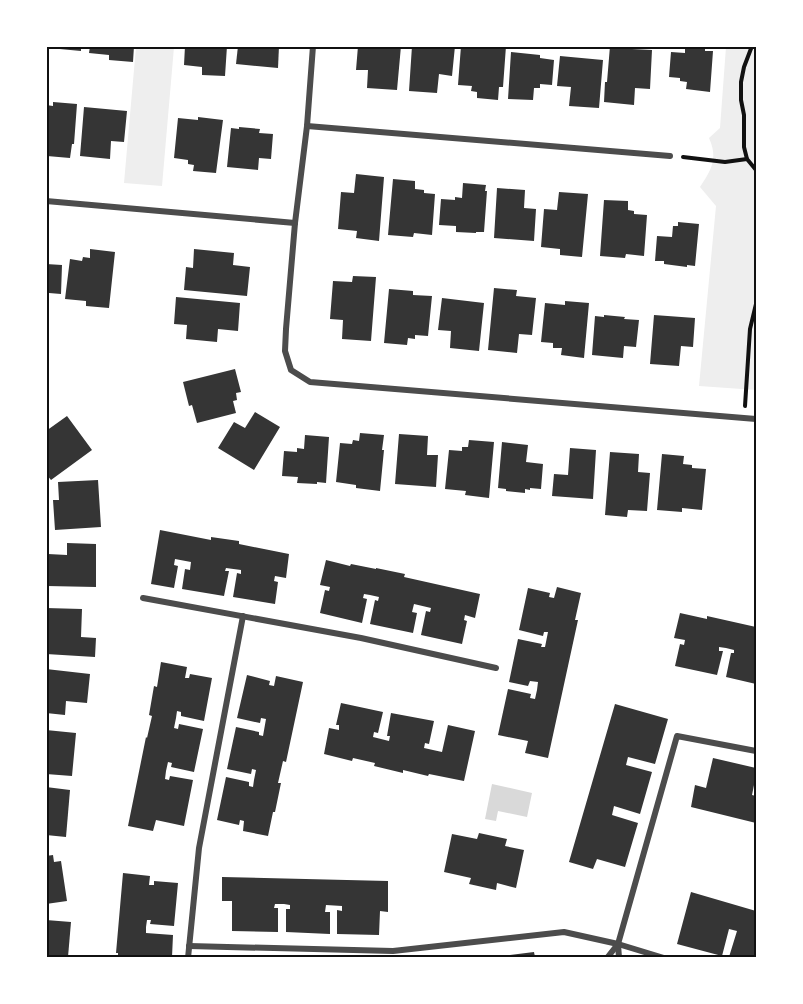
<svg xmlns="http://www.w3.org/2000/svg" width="803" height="1004" font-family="'Asap Condensed',sans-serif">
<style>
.green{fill:#eee}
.water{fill:#d9d9d9}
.building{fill:#353535}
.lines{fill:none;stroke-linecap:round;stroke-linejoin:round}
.path{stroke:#111;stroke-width:4}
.minor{stroke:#4c4c4c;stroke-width:6}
.neatline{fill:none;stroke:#111;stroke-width:2}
</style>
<rect width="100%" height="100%" fill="#fff"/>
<g class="green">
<polygon points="136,47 174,47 162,186 124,183"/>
<path d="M726,47H756V390L699,386L716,206L700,187C712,169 718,158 709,138L720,128Z"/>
</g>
<polygon class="water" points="492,784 532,793 527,817 498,811 496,821 485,819"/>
<g class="building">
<polygon points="49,46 81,46 81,51 49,48"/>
<polygon points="90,46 134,46 133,62 109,60 109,55 89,53"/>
<polygon points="185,46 227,46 225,76 202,75 202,67 184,65"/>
<polygon points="238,46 279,46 278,68 236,64"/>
<polygon points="358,46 401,46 397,90 367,88 368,70 356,70"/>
<polygon points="412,46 455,46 452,76 439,74 437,93 409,91"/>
<polygon points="461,46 506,46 503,87 499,87 498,100 477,98 477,92 471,91 472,86 458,85"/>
<polygon points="610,46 633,46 632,49 652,50 650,89 635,88 634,105 604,102 605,82 607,82"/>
<polygon points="685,47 705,49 705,51 713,51 710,92 686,89 687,82 680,81 680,78 669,77 671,52 685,53"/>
<polygon points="511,52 540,55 540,58 554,60 552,85 540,84 540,88 534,88 533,100 508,99"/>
<polygon points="560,56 603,60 599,108 569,106 571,87 557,86"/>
<polygon points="53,102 77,104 74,144 72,144 70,158 47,156 46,105 53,106"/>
<polygon points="84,107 127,111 124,142 111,141 110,159 80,156"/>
<polygon points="198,117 223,120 216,173 193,171 194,165 188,164 188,160 174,158 178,118 198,120"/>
<polygon points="239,127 260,129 259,133 273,134 271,159 259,158 258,170 227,167 231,128 239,129"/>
<polygon points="356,174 384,177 379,241 356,238 357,231 338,229 341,192 354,193"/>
<polygon points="393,179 415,181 415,189 424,190 424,193 435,194 432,235 414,233 413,237 388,235"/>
<polygon points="463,183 486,185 485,191 487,191 484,232 476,232 476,233 456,232 456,226 439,225 441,199 455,200 455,197 462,198"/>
<polygon points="497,188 525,190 524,208 536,209 534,241 494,238"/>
<polygon points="559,192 588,194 582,257 560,255 560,249 541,247 544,209 557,210"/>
<polygon points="604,200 628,201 628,210 634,211 634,214 647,215 644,256 626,254 625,258 600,256"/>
<polygon points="678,222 699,224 695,266 687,265 687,267 664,264 664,261 655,261 657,236 672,237 673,226 678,226"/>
<polygon points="90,249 115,252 109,308 86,306 86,301 65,299 70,259 82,261 83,257 90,258"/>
<polygon points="194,249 234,253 233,265 250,267 247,296 184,290 186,267 193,268"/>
<polygon points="46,264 62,265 61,294 49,293 49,295 46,295"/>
<polygon points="353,276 376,277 371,341 342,339 343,320 330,319 333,281 352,282"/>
<polygon points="494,288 517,290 516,296 536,298 532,335 519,334 517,353 488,350"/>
<polygon points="389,289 413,291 413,295 432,296 428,336 415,335 415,339 408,338 407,345 384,343"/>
<polygon points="176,297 240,303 238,331 218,329 217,342 186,339 187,325 174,324"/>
<polygon points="442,298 484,303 479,351 450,348 451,331 438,330"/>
<polygon points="565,301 589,303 584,358 561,355 562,348 553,348 553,343 541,342 545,303 565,305"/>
<polygon points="604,315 625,317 624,319 639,320 636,347 624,346 623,358 592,355 595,316 604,317"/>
<polygon points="654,315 695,318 693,347 681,346 679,366 650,364"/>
<polygon points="235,369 241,392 236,393 237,400 233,401 236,413 197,423 192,405 189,406 183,382"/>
<polygon points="255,412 280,427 254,470 218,448 234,422 245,428"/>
<polygon points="67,416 92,450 51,480 46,474 46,445 49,443 46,440 46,431"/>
<polygon points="360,433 384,435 382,450 384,450 380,491 356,488 356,485 336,482 340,443 352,444 353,440 359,441"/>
<polygon points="399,434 428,436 427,455 438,455 436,487 395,484"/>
<polygon points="305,435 329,437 326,483 317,482 317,484 297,483 298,477 282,476 284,451 297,452 297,448 304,449"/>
<polygon points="469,440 494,442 489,498 465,495 466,491 445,489 449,450 462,451 462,447 468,447"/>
<polygon points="502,442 528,445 526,462 543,464 541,489 530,488 530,490 525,489 525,493 506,491 506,489 498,488"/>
<polygon points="570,448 596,450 593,499 552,496 554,474 568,475"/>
<polygon points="610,452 639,454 638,472 650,473 647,511 628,510 627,517 605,515"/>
<polygon points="662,454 684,456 683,464 692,465 692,468 706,469 702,510 682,508 682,512 657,510"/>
<polygon points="98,480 101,527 55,530 53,500 59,500 58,482"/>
<polygon points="160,530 211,540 211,537 239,541 239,544 289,554 286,578 275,576 274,581 278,582 275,604 233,597 237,573 241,574 241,570 226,568 225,571 229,571 224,596 182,589 185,569 190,570 191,562 175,559 174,565 178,566 174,588 151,584"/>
<polygon points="67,543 96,544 96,587 47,586 48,554 67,555"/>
<polygon points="326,560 350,566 351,564 376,569 376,568 405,574 404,577 480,594 475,618 465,615 464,620 467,621 462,644 421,635 426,611 430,612 431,608 414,604 412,612 417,613 413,633 370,624 375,600 378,601 379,597 370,595 364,594 363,598 367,599 362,623 320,613 325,590 329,591 330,587 320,585"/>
<polygon points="557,587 581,593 575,620 578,620 548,758 525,753 528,741 498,735 508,689 531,694 530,698 535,699 537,690 538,682 530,681 528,686 509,682 518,639 542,644 541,647 545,647 548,632 544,632 543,636 519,630 528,588 550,593 549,597 554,598"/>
<polygon points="46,608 82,609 81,637 96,638 95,657 46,654"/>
<polygon points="680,613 707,619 707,616 756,627 756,684 726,677 731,653 734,653 734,650 726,648 719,647 719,651 723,651 717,675 675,666 680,644 684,645 685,640 674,638"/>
<polygon points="161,662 187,667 185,678 189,678 190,674 212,678 204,721 181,716 181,712 177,711 176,718 174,728 178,729 179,724 203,729 194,772 171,767 172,763 168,762 166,771 165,779 169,780 170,776 193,780 184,826 156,820 153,831 128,826 146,737 147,738 152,716 149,715 154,686 157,687"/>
<polygon points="46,669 90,674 87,703 66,701 65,715 46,713"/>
<polygon points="247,675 270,681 269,685 274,686 276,676 303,682 286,762 283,761 278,783 281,783 275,812 273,812 268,836 243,831 244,821 240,820 239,825 217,820 226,777 249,782 249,786 253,787 254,780 256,770 252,769 251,774 227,769 236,727 259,732 259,735 263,736 266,719 261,718 260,723 237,718"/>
<polygon points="341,703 383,712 378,733 374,732 373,737 389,741 390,736 387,736 391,713 434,721 429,744 425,743 424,748 442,752 448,725 475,731 464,781 429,774 428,776 403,770 403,773 374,766 375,763 353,758 352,761 324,754 329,728 339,730 339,725 336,725"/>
<polygon points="615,704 668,719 655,764 628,757 626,765 652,772 640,814 614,806 612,815 638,823 625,867 597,859 593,869 569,862"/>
<polygon points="46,730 76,733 72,776 46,774"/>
<polygon points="713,758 756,768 756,775 752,795 756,796 756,823 691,807 695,785 706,788"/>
<polygon points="46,787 70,790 66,837 46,835"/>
<polygon points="479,833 507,839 505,846 524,850 516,888 497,883 496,890 469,884 471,878 444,872 452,834 477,839"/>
<polygon points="53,855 54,862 61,861 67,901 46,904 46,856"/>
<polygon points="123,873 150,876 149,885 154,885 154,881 178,883 174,926 150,924 151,920 147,920 146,927 146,933 173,935 172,957 118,957 118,953 116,953"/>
<polygon points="222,877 388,881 388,912 380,911 379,935 337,934 337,910 342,911 342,906 326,905 325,912 330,912 330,934 286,932 286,909 290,909 290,905 284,904 275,904 274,908 278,908 278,932 232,931 232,901 222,901"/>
<polygon points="691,892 756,911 756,957 729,957 737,931 729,929 722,956 677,944"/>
<polygon points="46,920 71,922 68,957 46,957"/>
<polygon points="534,952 535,957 503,957 503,956"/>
</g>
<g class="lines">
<g class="path">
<polyline points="752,46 744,67 741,82 741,100 744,115 744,147 747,159 756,170"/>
<polyline points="683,157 725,162 747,159"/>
<polyline points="745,406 750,329 756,304"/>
</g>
<g class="minor">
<polyline points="313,46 307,126 295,223 286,329 285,351 291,370 310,382 756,419"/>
<polyline points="307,126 670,156"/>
<polyline points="46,201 295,223"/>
<polyline points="143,598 361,638 496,668"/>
<polyline points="618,944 619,958"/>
<polyline points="189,946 393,951 564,932 618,944 664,958"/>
<polyline points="188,958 199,848 243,616"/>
<polyline points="607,958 618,944 677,736 756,751"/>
</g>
</g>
<rect width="803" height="1004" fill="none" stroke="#ffffff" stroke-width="96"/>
<rect x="48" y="48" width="707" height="908" class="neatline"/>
</svg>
